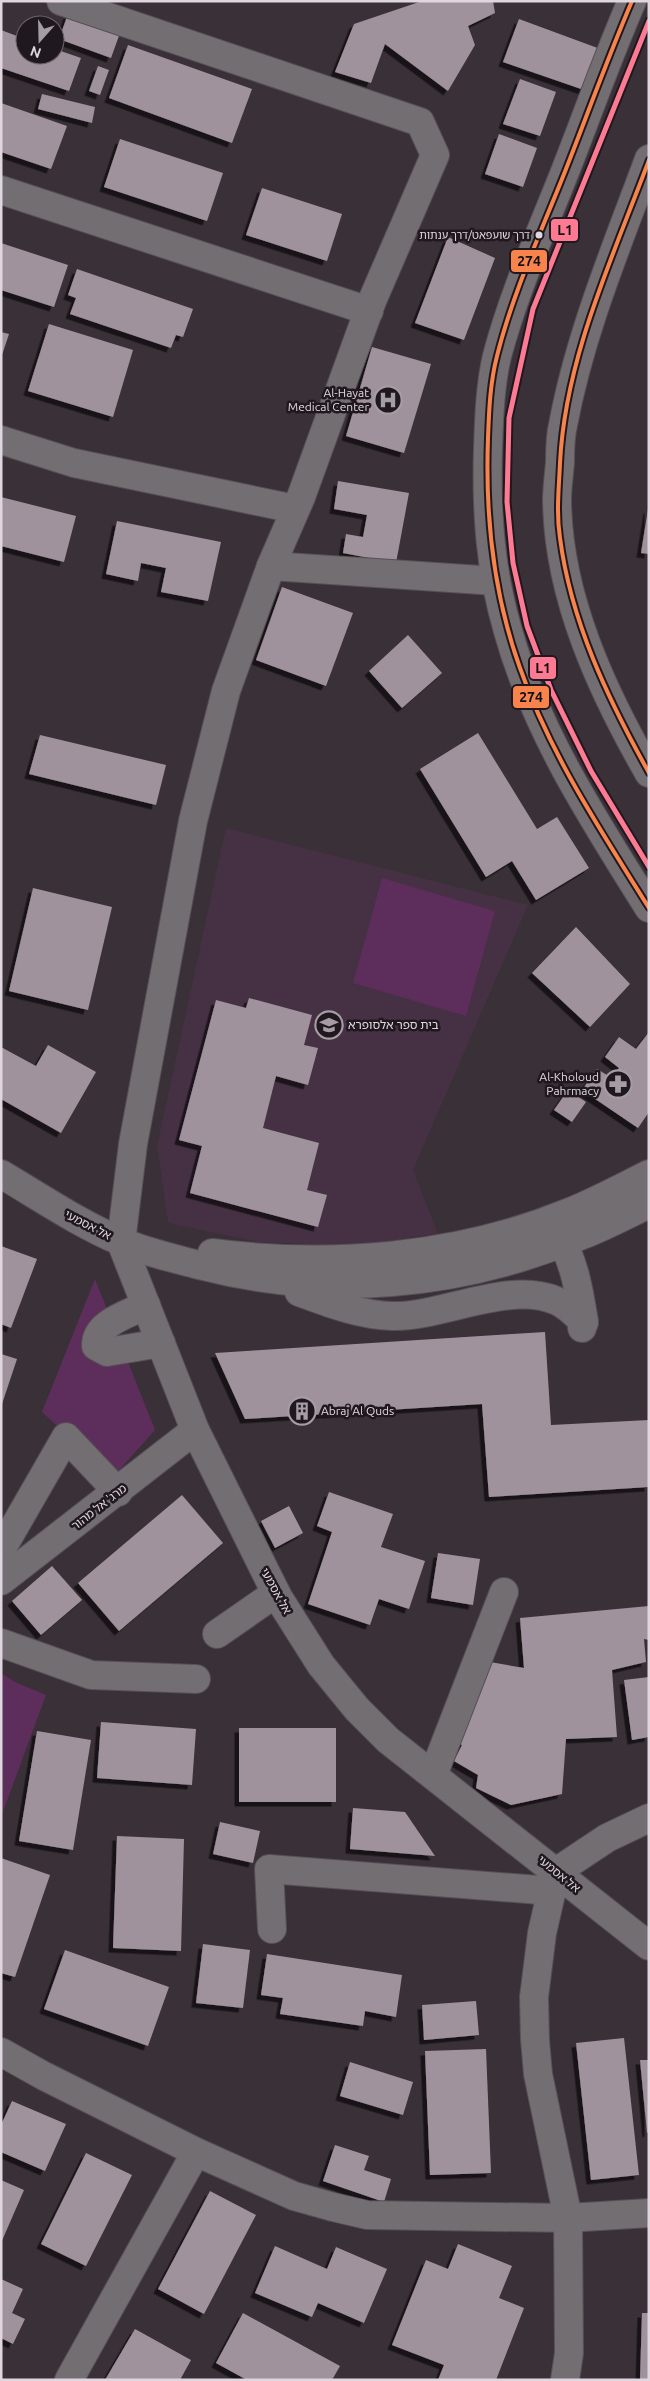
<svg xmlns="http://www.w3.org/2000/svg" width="650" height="2381" font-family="Ubuntu,'Noto Sans Hebrew',sans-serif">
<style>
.built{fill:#453143}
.green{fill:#5d2d5b}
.building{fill:#9f929d;filter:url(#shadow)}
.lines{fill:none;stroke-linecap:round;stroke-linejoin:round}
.minor-casing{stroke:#574f55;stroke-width:30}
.minor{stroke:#726e72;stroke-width:28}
.bus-1-casing{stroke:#20181f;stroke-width:8}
.bus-1{stroke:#f8844c;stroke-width:4}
.rail-1-casing{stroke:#20181f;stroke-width:9}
.rail-1{stroke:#fe7a93;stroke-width:5}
.bus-dot{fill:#e0d6df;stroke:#20181f;stroke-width:2}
.labels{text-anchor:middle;stroke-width:5;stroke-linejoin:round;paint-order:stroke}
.bus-label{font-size:11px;fill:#e0d6df;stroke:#20181f;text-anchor:end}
.poi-label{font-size:12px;fill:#e0d6df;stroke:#20181f;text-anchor:end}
.street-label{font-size:12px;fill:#e0d6df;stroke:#20181f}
.line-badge{stroke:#20181f;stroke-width:2}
.pale-badge-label{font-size:14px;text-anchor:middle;font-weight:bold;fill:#111}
</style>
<defs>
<filter id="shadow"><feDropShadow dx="-4.5" dy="4.5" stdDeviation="0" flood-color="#0009"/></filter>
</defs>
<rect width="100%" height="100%" fill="#3a3038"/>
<polygon class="built" points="226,828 528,905 413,1170 438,1234 355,1246 258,1242 168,1223 157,1146"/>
<g class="green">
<polygon points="382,878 495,911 466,1016 353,983"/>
<polygon points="95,1279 155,1430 113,1477 42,1412"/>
<polygon points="1,1673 15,1682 46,1695 1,1817"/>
</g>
<g class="building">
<polygon points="422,1 493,1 495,13 468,26 475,45 448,91 385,44 371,83 335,72 354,24"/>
<polygon points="68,14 120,33 111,58 59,39"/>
<polygon points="519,19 603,50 587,91 503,62"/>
<polygon points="1,30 25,39 25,55 55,55 55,49 81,58 69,91 1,68"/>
<polygon points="128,45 252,89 232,143 109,98"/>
<polygon points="98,66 109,70 100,95 89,91"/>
<polygon points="520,79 556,92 540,136 503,124"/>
<polygon points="42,94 95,107 92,123 38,109"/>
<polygon points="1,103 67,126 51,169 1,152"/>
<polygon points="499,134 537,148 523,187 485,174"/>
<polygon points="120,139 223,173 207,221 104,187"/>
<polygon points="262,188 342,214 327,261 246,235"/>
<polygon points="448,237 495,258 464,340 415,323"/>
<polygon points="1,243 68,265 54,307 1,290"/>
<polygon points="77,269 193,309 183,337 176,335 171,348 70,314 76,298 68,295"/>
<polygon points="49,324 133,350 113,417 28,391"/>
<polygon points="1,332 9,334 2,355 1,355"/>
<polygon points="372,347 431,364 404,453 346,436"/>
<polygon points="338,481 409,493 396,563 343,553 346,534 363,537 367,515 334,509"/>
<polygon points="1,497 76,516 64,562 1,546"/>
<polygon points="648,509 649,509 649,554 641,553"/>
<polygon points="117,521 221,542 208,601 161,592 166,568 141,563 138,581 106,574"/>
<polygon points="282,587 353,613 326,686 256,660"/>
<polygon points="408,635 442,673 402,708 369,671"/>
<polygon points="478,733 537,829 557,817 589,868 536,900 512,861 486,877 420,769"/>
<polygon points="40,735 166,765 156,805 29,774"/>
<polygon points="33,888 112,907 88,1010 9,991"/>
<polygon points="576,927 630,984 590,1027 532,973"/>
<polygon points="249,998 312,1015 304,1045 318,1048 308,1085 276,1076 263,1128 319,1143 307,1190 327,1195 318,1227 190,1193 202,1146 179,1140 216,1000 246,1008"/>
<polygon points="649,1032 649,1112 638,1128 582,1090 597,1069 612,1078 619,1068 605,1057 619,1037 636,1049"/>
<polygon points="48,1045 96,1072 61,1133 1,1099 1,1047 36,1066"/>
<polygon points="568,1090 586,1102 572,1122 554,1110"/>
<polygon points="1,1246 37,1259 11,1328 1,1324"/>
<polygon points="545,1332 551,1425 649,1420 649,1487 489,1497 482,1404 245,1419 215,1353"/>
<polygon points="1,1354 17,1359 2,1404 1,1404"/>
<polygon points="329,1492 393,1514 381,1547 425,1561 409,1609 379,1599 370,1625 308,1604 332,1532 317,1526"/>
<polygon points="182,1495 223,1543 119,1631 78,1583"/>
<polygon points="289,1506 303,1533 275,1548 261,1521"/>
<polygon points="438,1553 480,1559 473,1605 431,1598"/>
<polygon points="52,1566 82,1600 41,1635 12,1601"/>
<polygon points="649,1606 649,1640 644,1639 646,1662 612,1670 617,1737 566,1739 562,1794 511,1805 476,1788 478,1775 454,1761 462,1745 453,1739 490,1662 524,1668 520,1618"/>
<polygon points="649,1677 649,1737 632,1740 624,1680"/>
<polygon points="101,1722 196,1729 192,1785 97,1778"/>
<rect x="239" y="1728" width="97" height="74"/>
<polygon points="37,1731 91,1740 73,1850 19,1841"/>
<polygon points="353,1808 405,1812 435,1856 350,1849"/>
<polygon points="220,1822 260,1831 253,1863 213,1854"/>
<polygon points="117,1836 184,1839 181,1951 113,1948"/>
<polygon points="1,1858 50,1875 15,1977 1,1973"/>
<polygon points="203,1944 250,1950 243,2008 196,2003"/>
<polygon points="65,1950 169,1987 148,2046 44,2009"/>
<polygon points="267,1954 402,1975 396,2017 365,2011 363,2026 280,2014 283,1998 261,1995"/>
<polygon points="476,2001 479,2035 424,2040 422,2005"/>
<polygon points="624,2038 639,2175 591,2180 576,2043"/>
<polygon points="486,2049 491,2173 430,2175 425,2051"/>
<polygon points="640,2060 649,2060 649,2132 647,2133"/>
<polygon points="350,2062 413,2082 403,2115 340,2096"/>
<polygon points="12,2101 66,2124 45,2171 1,2152 1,2125"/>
<polygon points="335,2145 369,2156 364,2170 391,2179 384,2202 323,2181"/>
<polygon points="86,2153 132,2175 86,2266 41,2244"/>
<polygon points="1,2180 24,2190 1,2243"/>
<polygon points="210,2191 256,2215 204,2314 158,2289"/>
<polygon points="458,2244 512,2266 499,2298 524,2308 496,2380 438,2380 444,2365 392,2345 426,2260 448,2269"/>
<polygon points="275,2246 327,2269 336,2247 387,2269 364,2323 318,2303 312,2317 255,2293"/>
<polygon points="1,2279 23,2289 12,2313 25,2319 13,2344 1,2338"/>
<polygon points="243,2313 340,2366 332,2380 247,2380 216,2363"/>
<polygon points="642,2313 649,2313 649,2380 640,2380"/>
<polygon points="135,2329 191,2360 180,2380 105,2380"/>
</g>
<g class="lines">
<g class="minor-casing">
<g id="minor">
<polyline points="61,1 420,122 435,155 372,301 301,497 271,566 226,691 193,821 133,1144 121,1242 195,1430 278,1597 321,1665 357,1709 388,1740 649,1946"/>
<path d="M632,1C608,56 588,113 566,169C542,230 514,292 497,356C490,386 489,418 488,448C486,511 490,570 508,631C536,732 594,820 649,908"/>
<path d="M649,159C617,246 580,333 563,425C560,437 560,450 560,462C559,475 557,488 557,500C558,597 602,691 649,773"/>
<polyline points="1,190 369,311"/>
<polyline points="1,440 74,463 295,509"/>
<polyline points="271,566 496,581"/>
<path d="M1,1174C40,1197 78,1223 120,1241C144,1252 173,1258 199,1265C327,1298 458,1287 580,1236C604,1227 626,1215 649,1204"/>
<path d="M555,1227C574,1261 578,1284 584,1322L582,1328"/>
<path d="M212,1253C331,1268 458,1258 570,1212C597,1201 623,1187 649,1174"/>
<path d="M299,1292C329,1303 360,1315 392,1316C444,1317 509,1280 557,1301C568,1306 576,1315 584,1322"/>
<path d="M146,1305C129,1314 95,1323 96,1346L107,1352L161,1343"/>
<polyline points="1,1550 66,1437 118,1492"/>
<polyline points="1,1581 195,1430"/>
<polyline points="217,1634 276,1593"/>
<polyline points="1,1643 91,1675 196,1679"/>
<polyline points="433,1775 504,1592"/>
<polyline points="272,1929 269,1869 552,1891"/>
<polyline points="1,2052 44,2076 196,2152 294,2196 333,2207 367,2215 568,2218 649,2213"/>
<polyline points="69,2380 196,2152"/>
<polyline points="565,2380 569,2353 568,2218 538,2074 535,2040 534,1997 542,1933 556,1872 607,1838 649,1818"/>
</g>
</g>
<use href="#minor" class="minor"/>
<g class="bus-1-casing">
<g id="bus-1">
<path d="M632,1C608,57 588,113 566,169C542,230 513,292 497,356C490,383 489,411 488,438C485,517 493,593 520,668C550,754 601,831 649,908"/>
<path d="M649,160C613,257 565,358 560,463C559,488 556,512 560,538C571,622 608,699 649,773"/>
</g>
</g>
<use href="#bus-1" class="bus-1"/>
<g class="rail-1-casing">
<polyline id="rail-1" points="649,21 533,309 509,418 507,502 513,563 527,626 551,690 591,771 649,867"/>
</g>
<use href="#rail-1" class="rail-1"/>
</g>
<defs>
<g id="hospital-ring" transform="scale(1.4375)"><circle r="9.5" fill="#20181f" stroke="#a69ca5" stroke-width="1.5"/><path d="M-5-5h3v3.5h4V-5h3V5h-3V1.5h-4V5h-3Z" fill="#a69ca5"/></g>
<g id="school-ring" transform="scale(1.4375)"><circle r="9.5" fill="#20181f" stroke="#a69ca5" stroke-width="1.5"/><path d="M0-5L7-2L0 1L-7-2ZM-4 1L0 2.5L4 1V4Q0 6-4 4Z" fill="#a69ca5"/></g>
<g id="pharmacy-ring" transform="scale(1.4375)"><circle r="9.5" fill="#20181f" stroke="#a69ca5" stroke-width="1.5"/><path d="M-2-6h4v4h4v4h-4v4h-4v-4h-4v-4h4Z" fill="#a69ca5"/></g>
<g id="building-ring" transform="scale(1.4375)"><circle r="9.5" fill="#20181f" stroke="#a69ca5" stroke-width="1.5"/><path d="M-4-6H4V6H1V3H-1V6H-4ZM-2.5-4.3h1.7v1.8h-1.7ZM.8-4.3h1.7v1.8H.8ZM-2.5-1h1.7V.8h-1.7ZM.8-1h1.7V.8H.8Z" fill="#a69ca5"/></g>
</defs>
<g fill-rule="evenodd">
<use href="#hospital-ring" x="388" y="400"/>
<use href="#school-ring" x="329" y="1025"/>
<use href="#pharmacy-ring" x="618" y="1084"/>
<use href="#building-ring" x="302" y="1411"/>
</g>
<circle class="bus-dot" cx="539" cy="235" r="4.5"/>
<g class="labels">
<g class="bus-label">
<text x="530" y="239">דרך שועפאט/דרך ענתות</text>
</g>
<g class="poi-label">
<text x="369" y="397">Al-Hayat<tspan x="369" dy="14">Medical Center</tspan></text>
<text x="348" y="1029" text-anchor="start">בית ספר אלסופרא</text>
<text x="599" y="1081">Al-Kholoud<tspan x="599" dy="14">Pahrmacy</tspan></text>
<text x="321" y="1415" text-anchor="start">Abraj Al Quds</text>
</g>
<g class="street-label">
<text transform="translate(88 1225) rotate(27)" y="4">אל אסמעי</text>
<text transform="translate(99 1507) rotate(-38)" y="4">מרג' אל מהור</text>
<text transform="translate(276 1591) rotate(61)" y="4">אל אסמעי</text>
<text transform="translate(559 1874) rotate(39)" y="4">אל אסמעי</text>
</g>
</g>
<g class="line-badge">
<rect x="550" y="218" width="29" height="24" rx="5" fill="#fe7a93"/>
<rect x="510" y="249" width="38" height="24" rx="5" fill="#f8844c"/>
<rect x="529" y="656" width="28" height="24" rx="5" fill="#fe7a93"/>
<rect x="512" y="685" width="38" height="24" rx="5" fill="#f8844c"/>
</g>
<g class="pale-badge-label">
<text x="565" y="235">L1</text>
<text x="529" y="266">274</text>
<text x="543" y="673">L1</text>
<text x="531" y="702">274</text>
</g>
<rect width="650" height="2381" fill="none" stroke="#e0d6df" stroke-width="5"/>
<g transform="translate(40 40) rotate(200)"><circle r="24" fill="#20181f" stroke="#6d646c"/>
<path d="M0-4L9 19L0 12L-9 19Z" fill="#a69ca5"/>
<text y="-8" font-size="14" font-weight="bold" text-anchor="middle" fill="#e0d6df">N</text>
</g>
</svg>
